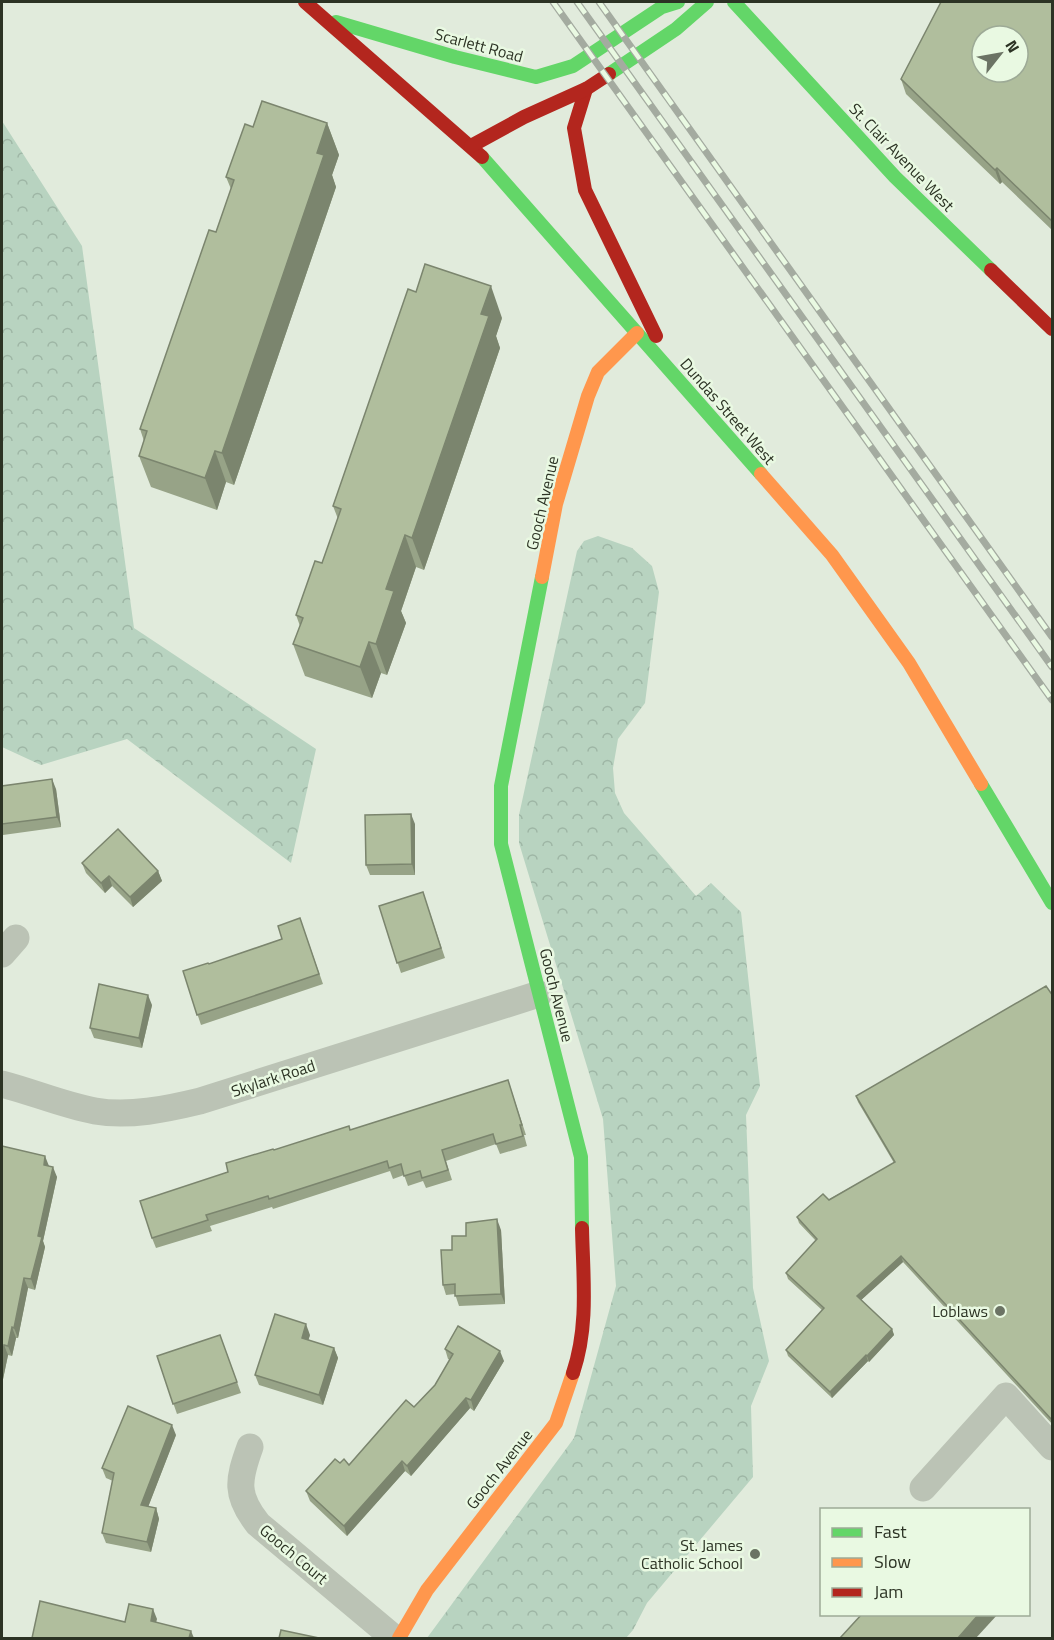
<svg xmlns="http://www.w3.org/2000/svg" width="1054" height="1640" font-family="'Titillium Web',sans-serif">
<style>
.forest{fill:url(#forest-crowns)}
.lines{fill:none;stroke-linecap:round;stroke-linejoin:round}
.street{stroke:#bbc3b5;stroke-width:27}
.fast{stroke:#63d668;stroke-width:14}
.slow{stroke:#ff974d;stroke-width:14}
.jam{stroke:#b3261e;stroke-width:14}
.rail-casing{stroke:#a4aba0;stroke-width:7}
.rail{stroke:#e9f9e2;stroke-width:4.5;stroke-dasharray:14;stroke-linecap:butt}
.wall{fill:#97a387}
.shaded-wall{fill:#7b856e}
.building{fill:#b0be9d;stroke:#7b856e;stroke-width:1.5;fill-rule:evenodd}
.poi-dot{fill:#6b7364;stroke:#e9f9e2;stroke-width:2}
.labels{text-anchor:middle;stroke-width:5;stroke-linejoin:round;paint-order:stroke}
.street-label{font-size:16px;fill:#2c3324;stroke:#e9f9e2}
.poi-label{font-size:16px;fill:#2c3324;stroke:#e9f9e2;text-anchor:end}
</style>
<defs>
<pattern id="forest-crowns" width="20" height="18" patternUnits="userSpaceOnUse" patternTransform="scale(1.5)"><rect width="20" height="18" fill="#b8d3c0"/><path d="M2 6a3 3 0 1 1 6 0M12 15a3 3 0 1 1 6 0" fill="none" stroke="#9eb6a5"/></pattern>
</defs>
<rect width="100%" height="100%" fill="#e1ebdc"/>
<g class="forest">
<polygon points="2,121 82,246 134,628 316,749 291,863 127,739 41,765 2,747"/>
<polygon points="598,536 632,548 652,566 659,592 645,703 618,739 613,768 615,793 624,813 696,896 711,883 741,912 760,1086 746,1115 753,1288 769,1361 751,1406 753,1477 647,1603 633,1630 626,1638 427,1638 574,1438 616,1286 603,1119 519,843 519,815 577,551 584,541"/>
</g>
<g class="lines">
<g class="street">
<polyline points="2,954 16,938"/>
<path d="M2,1084C33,1092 63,1105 95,1111C129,1117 167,1109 200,1101L539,994"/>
<path d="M250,1447C238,1480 235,1495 258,1524L394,1638"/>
<polyline points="923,1488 1006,1396 1052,1447"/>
</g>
<g class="fast">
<polyline points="734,2 895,177 991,270"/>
<polyline points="336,22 455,57 536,77 573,66 662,7 678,2"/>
<polyline points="609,74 676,29 707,2"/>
<polyline points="482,157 761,474"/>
<polyline points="542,577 501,786 501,844 581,1157 582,1228"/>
<polyline points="981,784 1052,903"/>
</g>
<g class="slow">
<polyline points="761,474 832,555 909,663 981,784"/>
<polyline points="542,577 556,504 588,396 598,372 637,333"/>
<polyline points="399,1638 427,1590 556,1423 573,1373"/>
</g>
<g class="jam">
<polyline points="305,2 482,157"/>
<polyline points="586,89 574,128 585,190 656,336"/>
<polyline points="471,146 524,117 586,89 609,74"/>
<polyline points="991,270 1052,329"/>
<path d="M573,1373C589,1326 583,1277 582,1228"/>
</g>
<g class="rail-casing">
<g id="rail">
<polyline points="553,2 1052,700"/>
<polyline points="577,2 1052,667"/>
<polyline points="599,2 1052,637"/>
</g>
</g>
<use href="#rail" class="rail"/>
</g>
<g class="wall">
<polygon points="1053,2 1053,231 1002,182 1000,184 906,94 901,79"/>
<polygon points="327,123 339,155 332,175 336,187 234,485 226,482 217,510 151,487 139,456 144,441 140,429 216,232 231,189 226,177 253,127"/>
<polygon points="502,318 496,336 500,348 424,570 416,567 401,611 406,623 387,675 381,673 372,698 305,676 293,644 300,626 296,615 322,563 338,519 333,506"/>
<polygon points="2,786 56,789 61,827 3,835 2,831"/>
<polygon points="415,824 415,875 370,875 366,865"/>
<polygon points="82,863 158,871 162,881 133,907 112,886 105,893 86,873"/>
<polygon points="423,892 445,958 401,973 379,906"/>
<polygon points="300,918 323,984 201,1025 183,971 209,964 282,939"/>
<polygon points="1053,996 1053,1425 903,1262 861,1300 892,1329 894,1335 869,1362 868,1361 832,1398 788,1356 786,1350 822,1310 788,1279 786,1273 816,1241 799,1223 797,1217 894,1163 858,1102 856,1096"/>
<polygon points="152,1005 142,1048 94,1038 90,1028"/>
<polygon points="508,1080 526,1135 524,1135 527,1146 500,1154 496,1144 446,1161 452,1180 426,1188 423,1181 408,1186 404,1175 393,1179 390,1171 273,1209 272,1207 210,1226 212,1231 156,1248 152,1238 228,1172 274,1150 350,1130"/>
<polygon points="2,1146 49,1166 57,1177 43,1241 45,1247 35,1290 28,1288 18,1338 16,1338 12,1356 8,1355 2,1384"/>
<polygon points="501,1230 505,1304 459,1306 455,1294 446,1295 443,1285 452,1250 466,1236"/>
<polygon points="220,1335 241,1393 177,1414 157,1356"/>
<polygon points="310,1335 308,1340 334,1348 338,1358 323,1405 259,1385 255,1375"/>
<polygon points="445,1349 504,1361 474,1411 470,1408 411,1476 405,1471 347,1536 310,1501 306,1491 340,1463 349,1465 414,1407 435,1385 450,1360 448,1359"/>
<polygon points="176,1435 148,1507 156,1508 159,1519 151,1552 106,1543 102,1533 113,1481 106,1478 102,1468"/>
</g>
<g class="shaded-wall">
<polygon points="327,123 339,155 332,175 336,187 234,485 222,453"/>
<polygon points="997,168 1002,182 1000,184 995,170"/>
<polygon points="491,286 502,318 496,336 500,348 424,570 412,538 481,314"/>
<polygon points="215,451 226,482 217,510 205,478"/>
<polygon points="405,535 416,567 401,611 406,623 387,675 376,644 386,589"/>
<polygon points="369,642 381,673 372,698 360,667"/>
<polygon points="52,779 56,789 61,827 57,817"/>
<polygon points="411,814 415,824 415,875 412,864"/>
<polygon points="158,871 162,881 133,907 130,897"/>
<polygon points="109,876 112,886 105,893 101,883"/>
<polygon points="148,995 152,1005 142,1048 139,1038"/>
<polygon points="45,1156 49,1166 44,1165"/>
<polygon points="53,1167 57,1177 43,1241 45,1247 35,1290 31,1279 38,1236"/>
<polygon points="497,1219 501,1230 505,1304 501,1294"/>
<polygon points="901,1256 903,1262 859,1302 857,1296"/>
<polygon points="24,1278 28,1288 18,1338 14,1328"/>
<polygon points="306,1324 310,1335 306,1348 302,1338"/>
<polygon points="12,1327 16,1338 12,1356 8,1346"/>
<polygon points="892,1329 894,1335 869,1362 867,1356"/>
<polygon points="4,1345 8,1355 2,1384 2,1356"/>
<polygon points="334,1348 338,1358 323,1405 319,1395"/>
<polygon points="500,1351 504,1361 474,1411 471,1400"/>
<polygon points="866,1355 868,1361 832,1398 830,1392"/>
<polygon points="466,1398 470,1408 411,1476 407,1466"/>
<polygon points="172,1425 176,1435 145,1515 141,1505"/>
<polygon points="402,1461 405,1471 347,1536 344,1526"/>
<polygon points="156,1508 159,1519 151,1552 147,1542"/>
<polygon points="153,1609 157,1619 154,1631 151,1621"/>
<polygon points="979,1614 998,1614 976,1638 958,1638"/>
<polygon points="191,1631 194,1638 189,1638"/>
</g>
<g class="building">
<path d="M941,2H1053V222L997,168L995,170L901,79ZM982,36H1018V72H982Z"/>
<polygon points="262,101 327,123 317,153 324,155 222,453 215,451 205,478 139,456 147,431 140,429 209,230 216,232 234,180 226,177 245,124 253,127"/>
<polygon points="425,264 491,286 481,314 489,316 412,538 405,535 386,589 394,591 376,644 369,642 360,667 293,644 303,618 296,615 315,561 322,563 341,509 333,506 408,289 416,292"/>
<polygon points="52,779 57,817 2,824 2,786"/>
<polygon points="411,814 412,864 366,865 365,815"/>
<polygon points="118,829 158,871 130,897 109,876 101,883 82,863"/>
<polygon points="423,892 441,948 397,963 379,906"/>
<polygon points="300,918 319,974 197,1015 183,971 208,963 209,964 282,939 278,926"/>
<polygon points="99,984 148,995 139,1038 90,1028"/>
<polygon points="1046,986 1053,996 1053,1421 901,1256 857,1296 892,1329 867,1356 866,1355 830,1392 786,1350 824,1308 786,1273 817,1239 797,1217 823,1194 829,1200 895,1162 856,1096"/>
<polygon points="508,1080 522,1125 520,1125 523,1136 496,1144 493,1134 442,1150 448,1170 422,1178 420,1171 404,1176 401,1164 389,1168 387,1161 269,1199 268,1196 206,1215 208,1220 152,1238 140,1201 228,1172 226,1163 273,1149 274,1150 349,1126 350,1130"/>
<polygon points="2,1146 45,1156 44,1165 53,1167 38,1236 42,1237 31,1279 24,1278 14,1328 12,1327 8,1346 4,1345 2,1356"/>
<polygon points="497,1219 501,1294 455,1296 455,1284 443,1285 441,1250 452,1250 452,1236 466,1236 466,1223"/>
<polygon points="275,1314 306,1324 302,1338 334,1348 319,1395 255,1375"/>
<polygon points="458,1326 500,1351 471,1400 466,1398 407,1466 402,1461 344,1526 306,1491 335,1459 340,1463 344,1459 349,1465 406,1400 414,1407 435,1385 453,1354 445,1349"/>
<polygon points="220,1335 237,1382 173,1404 157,1356"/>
<polygon points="128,1406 172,1425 141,1505 156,1508 147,1542 102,1533 114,1473 102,1468"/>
<polygon points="40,1601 125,1622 129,1604 153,1609 151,1621 191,1631 189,1638 32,1638"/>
<polygon points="862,1614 979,1614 958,1638 840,1638"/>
<polygon points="281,1630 319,1638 279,1638"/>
</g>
<g class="poi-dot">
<circle cx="1000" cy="1311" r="6"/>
<circle cx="755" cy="1554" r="6"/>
</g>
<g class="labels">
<g class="street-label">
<text transform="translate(479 45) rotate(15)" y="6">Scarlett Road</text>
<text transform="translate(902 157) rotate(46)" y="6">St. Clair Avenue West</text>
<text transform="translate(728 411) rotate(49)" y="6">Dundas Street West</text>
<text transform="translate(542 503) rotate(-77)" y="6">Gooch Avenue</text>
<text transform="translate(557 995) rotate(76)" y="6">Gooch Avenue</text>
<text transform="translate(273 1078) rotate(-18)" y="6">Skylark Road</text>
<text transform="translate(499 1469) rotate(-52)" y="6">Gooch Avenue</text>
<text transform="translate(294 1554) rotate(40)" y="6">Gooch Court</text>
</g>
<g class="poi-label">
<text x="988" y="1317">Loblaws</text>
<text x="743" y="1551">St. James<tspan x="743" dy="18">Catholic School</tspan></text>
</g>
</g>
<rect width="1054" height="1640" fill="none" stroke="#2c3324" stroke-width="6"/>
<rect x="820" y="1508" width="210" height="108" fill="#e9f9e2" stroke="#9daa96" stroke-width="1.5"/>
<rect x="832" y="1528" width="30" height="9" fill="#63d668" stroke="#9daa96" stroke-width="1.5"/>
<text x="874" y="1538" font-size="18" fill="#2c3324">Fast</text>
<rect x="832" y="1558" width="30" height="9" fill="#ff974d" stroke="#9daa96" stroke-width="1.5"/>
<text x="874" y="1568" font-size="18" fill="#2c3324">Slow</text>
<rect x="832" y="1588" width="30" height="9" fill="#b3261e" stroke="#9daa96" stroke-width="1.5"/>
<text x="874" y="1598" font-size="18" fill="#2c3324">Jam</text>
<g transform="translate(1000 54) rotate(59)"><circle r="28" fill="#e9f9e2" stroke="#9daa96" stroke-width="1.5"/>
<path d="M0-4.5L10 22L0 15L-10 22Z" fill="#6b7364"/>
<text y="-9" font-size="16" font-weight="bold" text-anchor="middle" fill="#2c3324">N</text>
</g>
</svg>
